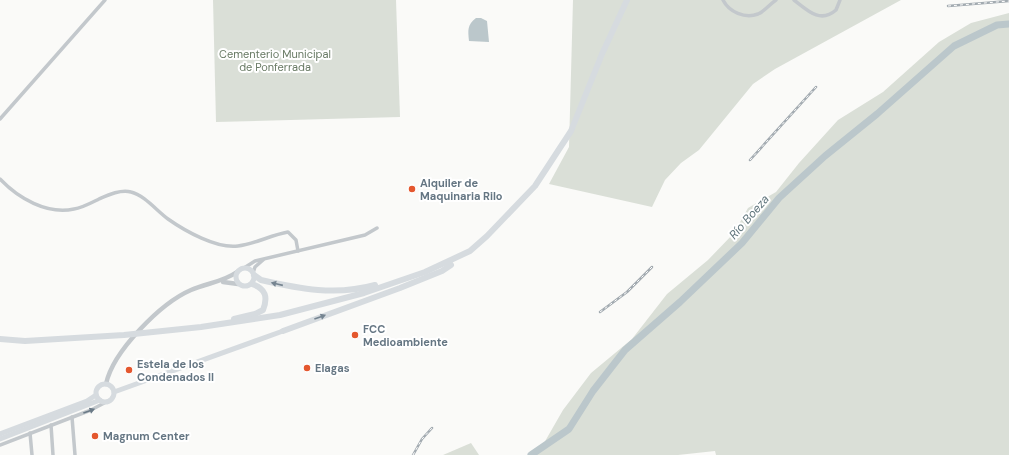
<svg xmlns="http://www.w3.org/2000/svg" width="1009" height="455" font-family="'DM Sans',sans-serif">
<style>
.green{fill:#dadfd7}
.water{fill:#bbc7cb}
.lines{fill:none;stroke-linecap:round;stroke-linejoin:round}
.river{stroke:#bbc7cb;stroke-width:7}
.minor{stroke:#c3c8cc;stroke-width:3.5}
.tertiary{stroke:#c3c8cc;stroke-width:4.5}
.secondary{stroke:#d6dbdf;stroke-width:5}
.trunk{stroke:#d6dbdf;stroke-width:6}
.rail-casing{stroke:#a2aab0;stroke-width:2.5}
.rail{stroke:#fff;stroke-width:1;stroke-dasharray:3;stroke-linecap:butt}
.oneway{fill:#768591}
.oneway2{fill:#6a7a87}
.poi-dot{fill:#e4572e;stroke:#fff;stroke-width:1.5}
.labels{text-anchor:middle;stroke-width:4;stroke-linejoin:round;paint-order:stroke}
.park-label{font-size:11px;fill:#687a64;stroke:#fff}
.poi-label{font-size:11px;font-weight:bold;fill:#657683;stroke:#fff;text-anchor:start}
.water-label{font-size:12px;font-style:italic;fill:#60757c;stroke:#fff}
</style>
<rect width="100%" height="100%" fill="#fafaf8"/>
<g class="green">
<polygon points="213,0 396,0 400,117 216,122"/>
<polygon points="573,0 901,0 775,69 753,84 699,150 681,163 665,180 652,207 549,184 569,147"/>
<polygon points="1009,13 1009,455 716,455 715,451 678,455 534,455 540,450 563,410 591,373 632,339 667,294 708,260 734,233 748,208 776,192 799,163 838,120 883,92 939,42 971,23"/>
<polygon points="471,443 479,455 443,455"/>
</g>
<path class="water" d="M476,18H481L487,21L489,42L469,41C468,30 467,25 476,18Z"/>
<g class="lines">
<polyline class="river" points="531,455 569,429 593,391 625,350 680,302 742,243 779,198 825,156 877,114 954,46 997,25 1009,24"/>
<g class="minor">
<path d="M723,0C729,12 745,19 758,14C765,11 770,4 776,0"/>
<path d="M794,0C807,10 820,24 836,10L840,0"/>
<polyline points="0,119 105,0"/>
<path d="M0,179C18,198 47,215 74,209C82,208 91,203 99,199C108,195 121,189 131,192C144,195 157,211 168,219C185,231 217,249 238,246C255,244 271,235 288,232L296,240L298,251"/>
<polyline points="244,268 255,261 365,235 377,228"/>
<polyline points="253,273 255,267 263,260"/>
<polyline points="72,417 75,455"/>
<polyline points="51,425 53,455"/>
<polyline points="30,433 32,455"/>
<polyline points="0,445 91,410 108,401"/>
</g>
<g class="tertiary">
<polyline points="223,282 238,284"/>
<path d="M106,384C113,351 161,303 191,290C207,283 223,282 237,272"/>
</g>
<g class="secondary">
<circle cx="245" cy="277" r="9"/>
<circle cx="105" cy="393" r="9"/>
<polyline points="114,392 283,331"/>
<polyline points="0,434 87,401 96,395"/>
<polyline points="0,439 100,400"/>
</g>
<g class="trunk">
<path d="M254,275L261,280C300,289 336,296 375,285"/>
<path d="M234,319L255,314L263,310C268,297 266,289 252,284"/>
<polyline points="283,331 400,288 442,271 451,265"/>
<polyline points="0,339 25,341 124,335 201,327 280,315 364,293 425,272 470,251 487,236 535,186 571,131 602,54 627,0"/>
</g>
<g class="rail-casing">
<g id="rail">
<polyline points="948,6 1009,1"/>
<polyline points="750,160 816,87"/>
<polyline points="600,312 627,292 652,267"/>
<polyline points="413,455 422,439 432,428"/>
</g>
</g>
<use href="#rail" class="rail"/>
</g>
<defs><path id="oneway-solid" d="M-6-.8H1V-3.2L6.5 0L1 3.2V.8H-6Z"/></defs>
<g class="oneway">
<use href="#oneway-solid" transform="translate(277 284) rotate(-167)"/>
<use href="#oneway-solid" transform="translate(320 317) rotate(-20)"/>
</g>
<use class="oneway2" href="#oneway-solid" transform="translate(89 411) rotate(-20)"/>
<g class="poi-dot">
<circle cx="412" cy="189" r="4"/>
<circle cx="355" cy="335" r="4"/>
<circle cx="307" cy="368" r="4"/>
<circle cx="129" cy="370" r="4"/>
<circle cx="95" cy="436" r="4"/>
</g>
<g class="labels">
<g class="park-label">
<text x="275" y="58">Cementerio Municipal<tspan x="275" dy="13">de Ponferrada</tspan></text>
</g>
<g class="poi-label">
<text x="420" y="187">Alquiler de<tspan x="420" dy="13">Maquinaria Rilo</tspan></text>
<text x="363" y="333">FCC<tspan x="363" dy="13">Medioambiente</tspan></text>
<text x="137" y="368">Estela de los<tspan x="137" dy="13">Condenados II</tspan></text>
<text x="315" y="372">Elagas</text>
<text x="103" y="440">Magnum Center</text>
</g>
<g class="water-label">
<text transform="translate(749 217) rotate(-49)" y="4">Río Boeza</text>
</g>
</g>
</svg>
